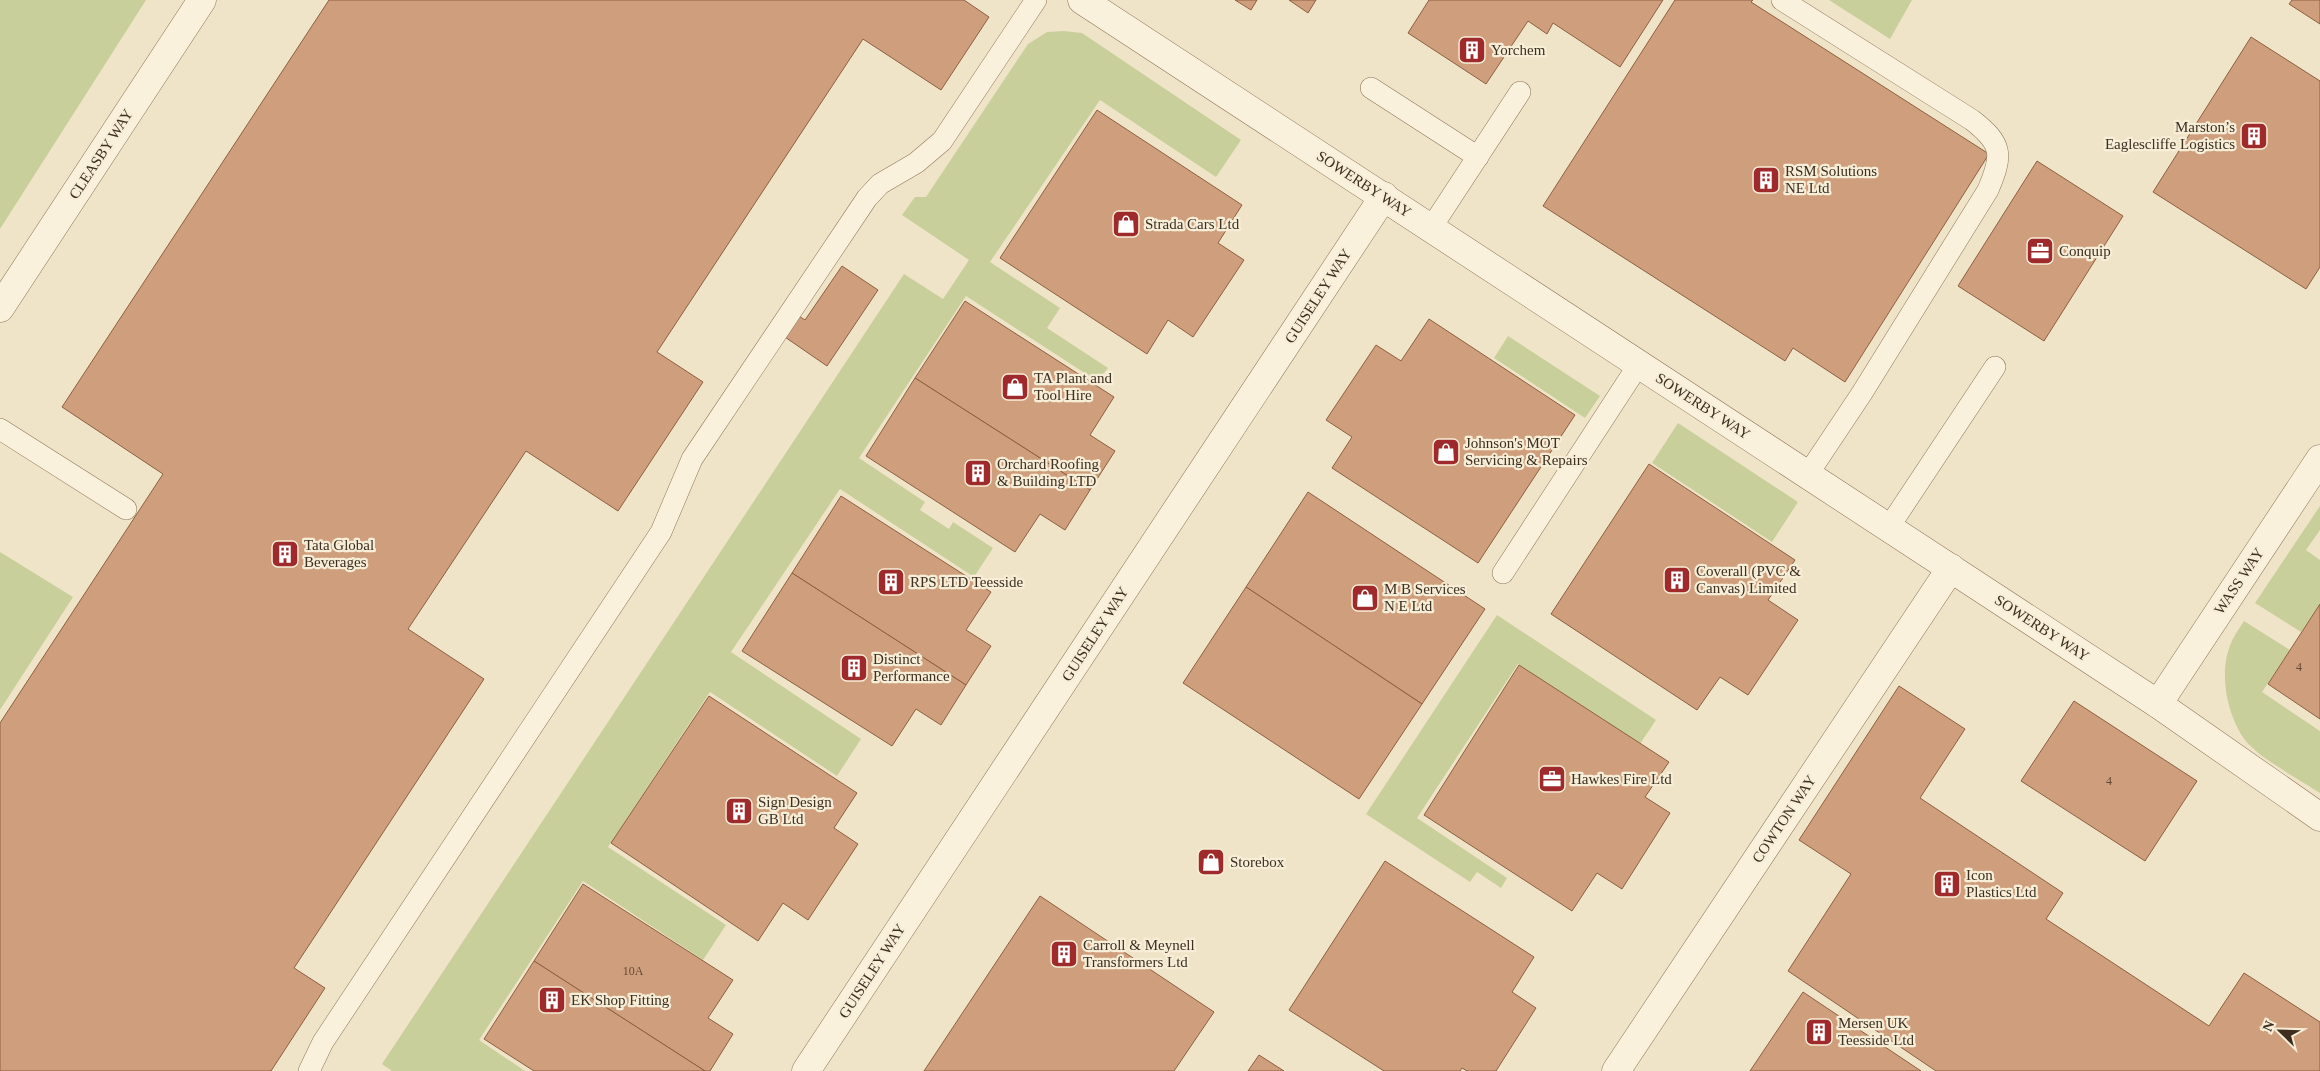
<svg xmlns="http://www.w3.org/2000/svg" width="2320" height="1071" font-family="'Times New Roman',serif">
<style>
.green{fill:#c9cf9b}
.building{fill:#cf9f7d;stroke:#8d5f41}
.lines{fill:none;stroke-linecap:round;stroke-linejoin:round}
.service-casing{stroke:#8d765c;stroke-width:22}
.minor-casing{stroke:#8d765c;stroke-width:29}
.service{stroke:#faf1dc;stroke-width:21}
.minor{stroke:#faf1dc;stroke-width:28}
.labels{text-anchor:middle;stroke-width:4.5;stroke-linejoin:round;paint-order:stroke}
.number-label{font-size:12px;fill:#624a37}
.poi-label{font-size:15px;fill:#3d2e20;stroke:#f7eed8;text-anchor:start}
.street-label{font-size:15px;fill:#3d2e20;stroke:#f7eed8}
</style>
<rect width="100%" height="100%" fill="#f0e4c8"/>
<g class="green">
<polygon points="0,0 146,0 0,229"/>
<polygon points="1829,0 1912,0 1890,39"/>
<polygon points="1064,31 1082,33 1241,140 1216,177 1100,100 990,262 1060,308 1047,328 1108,368 1097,381 966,296 859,458 925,502 920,510 949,529 953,522 993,548 974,577 840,489 731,652 861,739 837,776 710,692 608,847 726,925 703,960 583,881 479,1040 525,1071 392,1071 382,1064 904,274 943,299 969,260 902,215 915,197 926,197 1028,44 1047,32"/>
<polygon points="1508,336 1600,396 1585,418 1494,358"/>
<polygon points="1678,423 1798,502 1772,542 1652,463"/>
<polygon points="2320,506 2320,530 2306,550 2320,560 2320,604 2301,632 2255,603"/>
<polygon points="0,552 73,597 0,710"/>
<polygon points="1497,615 1656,720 1640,744 1518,664 1417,818 1507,878 1501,888 1477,872 1470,882 1366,814"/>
<path d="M2244,621L2290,650L2262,692L2320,731V793C2299,779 2259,758 2245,740C2226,714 2218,670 2232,641C2235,634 2240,627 2244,621Z"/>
</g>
<g class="building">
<polygon points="329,0 964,0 989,17 941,90 863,39 657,352 703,382 618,511 526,451 408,629 484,679 294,968 325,988 271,1071 0,1071 0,723 163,474 62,407"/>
<polygon points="1235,0 1257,0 1251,10"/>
<polygon points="1289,0 1316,0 1308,13"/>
<polygon points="1429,0 1663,0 1620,67 1553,23 1547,34 1528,21 1486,84 1408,33"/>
<polygon points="1675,0 1753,0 1751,2 1989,154 1845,382 1793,348 1785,361 1543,206"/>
<polygon points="2292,0 2320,0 2320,24 2289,4"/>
<polygon points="2251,37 2320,81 2320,267 2306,289 2153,192"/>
<polygon points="1097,110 1242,205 1218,243 1244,260 1193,337 1168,320 1147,354 1000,258"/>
<polygon points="2037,161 2123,216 2044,341 1958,286"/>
<polygon points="842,266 878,290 827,366 782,335 796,314 805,320"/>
<polygon points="965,301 1114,397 1090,435 1115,451 1090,490 915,378"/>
<polygon points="1429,319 1575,415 1478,563 1332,468 1352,437 1326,420 1376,345 1401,361"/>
<polygon points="915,378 1090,490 1065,530 1040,514 1015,552 866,456"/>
<polygon points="1649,464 1795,560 1768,600 1798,620 1748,695 1720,677 1697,710 1551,614"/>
<polygon points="1308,492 1485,609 1422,704 1246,587"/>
<polygon points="841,496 991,592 966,630 991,646 966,685 792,573"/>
<polygon points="792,573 966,685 941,725 916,709 892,746 742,651"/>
<polygon points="1246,587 1422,704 1359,799 1183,683"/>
<polygon points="2320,604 2320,719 2268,684"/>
<polygon points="1519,665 1669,762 1645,797 1670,813 1622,889 1597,873 1572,911 1424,815"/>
<polygon points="1899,686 1965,729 1920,798 2063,893 2046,919 2209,1026 2244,973 2320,1022 2320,1071 1936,1071 1788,971 1851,874 1799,840"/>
<polygon points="709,696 857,793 834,828 858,844 808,920 783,903 758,941 611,843"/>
<polygon points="2074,701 2197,781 2145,861 2021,781"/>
<polygon points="1385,861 1534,957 1512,992 1536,1008 1496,1071 1467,1071 1462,1068 1460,1071 1384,1071 1289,1010"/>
<polygon points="583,884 733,980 708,1018 733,1034 710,1071 705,1071 534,961"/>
<polygon points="1040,896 1214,1012 1174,1071 924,1071"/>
<polygon points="534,961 705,1071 534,1071 484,1039"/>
<polygon points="1803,992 1921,1071 1750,1071"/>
<polygon points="1259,1055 1284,1071 1248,1071"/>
</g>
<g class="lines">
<g class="service-casing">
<g id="service">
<path d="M1782,0L1972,120C2003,144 2003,155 1988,190L1862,393L1808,474"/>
<polyline points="1371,88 1478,157"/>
<polyline points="1431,228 1520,92"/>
<polyline points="0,429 126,509"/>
<polyline points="1889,527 1995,367"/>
<polyline points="1503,573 1639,364"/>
<polyline points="309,1071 323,1042 661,532 692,459 867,198 880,184 916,163 942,141 1036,0"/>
</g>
</g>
<g class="minor-casing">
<g id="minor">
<polyline points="1082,0 2158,704 2320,817"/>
<polyline points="0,308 202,0"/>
<polyline points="2158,704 2320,459"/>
<polyline points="806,1071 1384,196"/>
<polyline points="1616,1071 1951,568"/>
</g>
</g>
<use href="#service" class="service"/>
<use href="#minor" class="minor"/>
</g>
<defs>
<g id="building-square" transform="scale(1.4375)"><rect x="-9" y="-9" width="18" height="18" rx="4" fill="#9e2a2b" stroke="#f7eed8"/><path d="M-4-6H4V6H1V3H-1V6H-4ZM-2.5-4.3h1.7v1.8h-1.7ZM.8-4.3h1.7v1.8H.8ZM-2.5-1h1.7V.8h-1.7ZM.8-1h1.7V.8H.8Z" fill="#fff"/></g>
<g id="shop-square" transform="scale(1.4375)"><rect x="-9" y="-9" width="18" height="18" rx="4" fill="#9e2a2b" stroke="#f7eed8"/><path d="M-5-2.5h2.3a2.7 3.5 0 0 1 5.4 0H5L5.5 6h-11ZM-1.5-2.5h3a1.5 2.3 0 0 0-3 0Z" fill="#fff"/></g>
<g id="office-square" transform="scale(1.4375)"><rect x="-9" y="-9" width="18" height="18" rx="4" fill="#9e2a2b" stroke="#f7eed8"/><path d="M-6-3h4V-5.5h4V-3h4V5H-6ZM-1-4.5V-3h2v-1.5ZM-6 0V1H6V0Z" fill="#fff"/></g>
</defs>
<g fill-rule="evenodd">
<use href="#building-square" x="1472" y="50"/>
<use href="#building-square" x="2254" y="136"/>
<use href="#building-square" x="1766" y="180"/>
<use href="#shop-square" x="1126" y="224"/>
<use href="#office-square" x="2040" y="251"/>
<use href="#shop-square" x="1015" y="387"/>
<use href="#shop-square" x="1446" y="452"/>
<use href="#building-square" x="978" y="473"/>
<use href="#building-square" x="285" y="554"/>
<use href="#building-square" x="1677" y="580"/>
<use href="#building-square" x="891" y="582"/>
<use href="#shop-square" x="1365" y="598"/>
<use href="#building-square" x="854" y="668"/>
<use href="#office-square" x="1552" y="779"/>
<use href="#building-square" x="739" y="811"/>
<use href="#shop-square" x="1211" y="862"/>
<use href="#building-square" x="1947" y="884"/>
<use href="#building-square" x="1064" y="954"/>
<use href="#building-square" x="552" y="1000"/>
<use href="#building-square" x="1819" y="1032"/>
</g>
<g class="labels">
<g class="number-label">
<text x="2299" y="671">4</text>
<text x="2109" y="785">4</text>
<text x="633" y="975">10A</text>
</g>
<g class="poi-label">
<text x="1491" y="55">Yorchem</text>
<text x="2235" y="132" text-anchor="end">Marston’s<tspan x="2235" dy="17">Eaglescliffe Logistics</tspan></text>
<text x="1785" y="176">RSM Solutions<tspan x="1785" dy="17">NE Ltd</tspan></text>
<text x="1145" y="229">Strada Cars Ltd</text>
<text x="2059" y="256">Conquip</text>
<text x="1034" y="383">TA Plant and<tspan x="1034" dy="17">Tool Hire</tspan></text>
<text x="1465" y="448">Johnson's MOT<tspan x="1465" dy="17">Servicing &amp; Repairs</tspan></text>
<text x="997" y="469">Orchard Roofing<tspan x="997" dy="17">&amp; Building LTD</tspan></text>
<text x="304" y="550">Tata Global<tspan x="304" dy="17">Beverages</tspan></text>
<text x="1696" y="576">Coverall (PVC &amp;<tspan x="1696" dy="17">Canvas) Limited</tspan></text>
<text x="910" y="587">RPS LTD Teesside</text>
<text x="1384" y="594">M B Services<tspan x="1384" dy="17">N E Ltd</tspan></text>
<text x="873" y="664">Distinct<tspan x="873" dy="17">Performance</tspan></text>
<text x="1571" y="784">Hawkes Fire Ltd</text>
<text x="758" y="807">Sign Design<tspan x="758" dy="17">GB Ltd</tspan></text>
<text x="1230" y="867">Storebox</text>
<text x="1966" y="880">Icon<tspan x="1966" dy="17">Plastics Ltd</tspan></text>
<text x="1083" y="950">Carroll &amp; Meynell<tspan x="1083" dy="17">Transformers Ltd</tspan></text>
<text x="571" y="1005">EK Shop Fitting</text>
<text x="1838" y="1028">Mersen UK<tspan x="1838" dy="17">Teesside Ltd</tspan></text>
</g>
<g class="street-label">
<text transform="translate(101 154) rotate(-57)" y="5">CLEASBY WAY</text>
<text transform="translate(1364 184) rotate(33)" y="5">SOWERBY WAY</text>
<text transform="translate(1318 296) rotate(-57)" y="5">GUISELEY WAY</text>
<text transform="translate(1703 406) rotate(33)" y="5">SOWERBY WAY</text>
<text transform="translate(2239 581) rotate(-56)" y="5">WASS WAY</text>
<text transform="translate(2042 628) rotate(33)" y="5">SOWERBY WAY</text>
<text transform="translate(1095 634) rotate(-57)" y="5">GUISELEY WAY</text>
<text transform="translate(1784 819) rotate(-56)" y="5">COWTON WAY</text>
<text transform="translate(872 971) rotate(-57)" y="5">GUISELEY WAY</text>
</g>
</g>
<g transform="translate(2280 1031) rotate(293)" stroke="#f7eed8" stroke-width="4" paint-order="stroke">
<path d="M0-4L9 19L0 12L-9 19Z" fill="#3d2e20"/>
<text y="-8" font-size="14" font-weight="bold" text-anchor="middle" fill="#3d2e20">N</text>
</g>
</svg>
